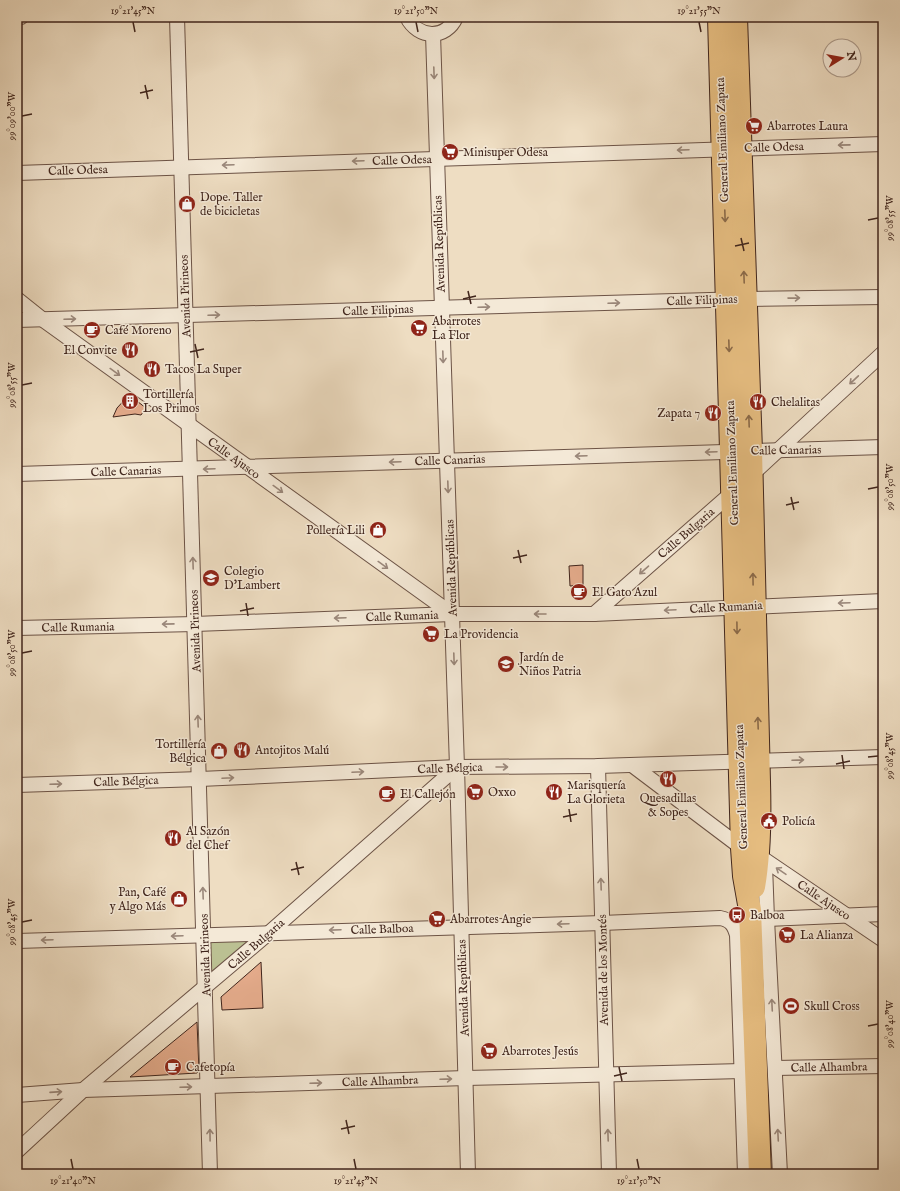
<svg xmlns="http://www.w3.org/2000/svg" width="900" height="1191" font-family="'IM FELL English',serif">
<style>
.green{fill:#bbc092;stroke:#7e7257}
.building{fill:#e3aa8a;stroke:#40251c}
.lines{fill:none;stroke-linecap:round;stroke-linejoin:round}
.minor-casing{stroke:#6c5346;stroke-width:16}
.primary-casing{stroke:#40251c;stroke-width:24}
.minor{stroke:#f4e9d7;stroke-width:14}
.primary{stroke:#e7be81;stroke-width:22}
.oneway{stroke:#9a877a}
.oneway2{stroke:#8b6a49}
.ticks{fill:none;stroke:#40251c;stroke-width:1.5}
.labels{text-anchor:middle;stroke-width:3;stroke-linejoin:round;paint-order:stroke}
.poi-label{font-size:12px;fill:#40251c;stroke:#f4e9d7;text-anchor:start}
.street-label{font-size:12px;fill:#40251c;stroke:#f4e9d7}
.neatline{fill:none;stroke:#40251c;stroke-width:1.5}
.ticks-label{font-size:10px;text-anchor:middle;fill:#40251c}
</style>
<rect width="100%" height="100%" fill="#eeddc2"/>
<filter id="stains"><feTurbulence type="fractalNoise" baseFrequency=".005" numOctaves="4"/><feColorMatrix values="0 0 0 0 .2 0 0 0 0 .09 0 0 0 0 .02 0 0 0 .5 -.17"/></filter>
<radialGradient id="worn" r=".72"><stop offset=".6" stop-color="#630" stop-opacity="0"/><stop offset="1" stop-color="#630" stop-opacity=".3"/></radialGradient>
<polygon class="green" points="270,932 206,986 206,935"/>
<g class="building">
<polygon points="129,395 146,408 141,415 135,414 113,417 117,408"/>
<polygon points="583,565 583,585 570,586 569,566"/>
<polygon points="261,962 263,1008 222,1010 221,997"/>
<polygon points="197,1022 199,1071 197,1073 130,1077"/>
</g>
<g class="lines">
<g class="minor-casing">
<g id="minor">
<polyline points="17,17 21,17"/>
<polyline points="177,17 210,1174"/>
<path d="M407,17C418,39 446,40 456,17"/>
<polyline points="433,34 457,767 468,1174"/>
<polyline points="17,173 883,144"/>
<polyline points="17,299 42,319 452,614"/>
<polyline points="17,320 745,299 883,297"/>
<polyline points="17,474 883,447"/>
<polyline points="594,614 733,492 883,353"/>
<polyline points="17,628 195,624 452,614 594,614 883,601"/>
<polyline points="632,765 742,848"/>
<polyline points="598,766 609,1174"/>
<polyline points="17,785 200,779 457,767 598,766 883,757"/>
<polyline points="765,860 883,940"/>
<polyline points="765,865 767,919 780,1174"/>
<polyline points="767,919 883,914"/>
<path d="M17,941L602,923L720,918C731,920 734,925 737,935L745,1174"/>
<polyline points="775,1068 883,1066"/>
<polyline points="17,1095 83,1090 466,1078 742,1071"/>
<polyline points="17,1151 83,1090 270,932 457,767"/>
</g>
</g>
<g class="primary-casing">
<g id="primary">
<polyline points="719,17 742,848 744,876 750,910 760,1174"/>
<path d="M736,17L751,451L759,782C760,817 760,852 754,887"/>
</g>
</g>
<use href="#minor" class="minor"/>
<use href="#primary" class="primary"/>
</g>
<defs><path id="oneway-shaft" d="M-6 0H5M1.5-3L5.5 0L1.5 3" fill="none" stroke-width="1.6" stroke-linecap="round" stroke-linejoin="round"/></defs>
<g class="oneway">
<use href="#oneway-shaft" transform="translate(434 73) rotate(88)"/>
<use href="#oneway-shaft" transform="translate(844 145) rotate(179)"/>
<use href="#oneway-shaft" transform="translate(683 150) rotate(178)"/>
<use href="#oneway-shaft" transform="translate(358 161) rotate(178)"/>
<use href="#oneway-shaft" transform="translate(228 165) rotate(178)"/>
<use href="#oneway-shaft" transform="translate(794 298) rotate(-1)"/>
<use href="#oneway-shaft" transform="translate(614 303) rotate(-2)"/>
<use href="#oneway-shaft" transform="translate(484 307) rotate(-2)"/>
<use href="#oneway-shaft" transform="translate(214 315) rotate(-2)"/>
<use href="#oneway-shaft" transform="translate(70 319) rotate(-2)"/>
<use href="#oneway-shaft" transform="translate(443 357) rotate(88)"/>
<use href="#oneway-shaft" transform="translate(115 372) rotate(36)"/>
<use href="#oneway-shaft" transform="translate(854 380) rotate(137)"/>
<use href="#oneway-shaft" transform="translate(711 452) rotate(178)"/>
<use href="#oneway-shaft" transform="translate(581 456) rotate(178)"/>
<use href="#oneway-shaft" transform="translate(395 462) rotate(178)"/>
<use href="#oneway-shaft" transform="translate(209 469) rotate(178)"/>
<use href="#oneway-shaft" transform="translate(448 487) rotate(88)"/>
<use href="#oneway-shaft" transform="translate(278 489) rotate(36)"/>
<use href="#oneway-shaft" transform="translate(193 563) rotate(-92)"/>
<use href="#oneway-shaft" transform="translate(383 565) rotate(36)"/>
<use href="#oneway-shaft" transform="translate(644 570) rotate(139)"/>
<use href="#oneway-shaft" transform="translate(844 603) rotate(178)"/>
<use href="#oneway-shaft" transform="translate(670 610) rotate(177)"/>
<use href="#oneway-shaft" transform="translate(540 614) rotate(180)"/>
<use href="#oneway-shaft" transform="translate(340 618) rotate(178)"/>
<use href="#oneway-shaft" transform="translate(168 624) rotate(179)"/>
<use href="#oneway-shaft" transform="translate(454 659) rotate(88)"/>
<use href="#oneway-shaft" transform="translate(198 721) rotate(-92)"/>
<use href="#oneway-shaft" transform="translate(798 760) rotate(-2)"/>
<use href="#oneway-shaft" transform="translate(502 767)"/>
<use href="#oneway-shaft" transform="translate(358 772) rotate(-3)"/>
<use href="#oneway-shaft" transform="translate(228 778) rotate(-3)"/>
<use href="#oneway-shaft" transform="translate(56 784) rotate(-2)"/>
<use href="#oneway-shaft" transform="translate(781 871) rotate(-146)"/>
<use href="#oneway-shaft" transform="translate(601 884) rotate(-92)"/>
<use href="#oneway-shaft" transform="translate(203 893) rotate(-92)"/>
<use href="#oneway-shaft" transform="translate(563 924) rotate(178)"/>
<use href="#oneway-shaft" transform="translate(335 930) rotate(178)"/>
<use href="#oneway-shaft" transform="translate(177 936) rotate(178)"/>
<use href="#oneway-shaft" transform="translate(47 940) rotate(178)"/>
<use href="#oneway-shaft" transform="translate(772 1005) rotate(-93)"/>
<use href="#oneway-shaft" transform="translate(446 1079) rotate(-2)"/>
<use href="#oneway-shaft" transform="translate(316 1083) rotate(-2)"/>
<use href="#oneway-shaft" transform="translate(186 1087) rotate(-2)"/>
<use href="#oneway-shaft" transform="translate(56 1092) rotate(-4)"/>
<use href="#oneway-shaft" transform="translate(210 1135) rotate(-91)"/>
<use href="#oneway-shaft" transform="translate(608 1135) rotate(-92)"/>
<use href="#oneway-shaft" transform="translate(778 1135) rotate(-93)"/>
</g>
<g class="oneway2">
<use href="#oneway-shaft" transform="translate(725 216) rotate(88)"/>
<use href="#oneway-shaft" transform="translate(744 277) rotate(-92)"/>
<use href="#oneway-shaft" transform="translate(729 346) rotate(88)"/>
<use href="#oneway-shaft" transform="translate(749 421) rotate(-92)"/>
<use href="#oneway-shaft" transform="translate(753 579) rotate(-91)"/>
<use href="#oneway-shaft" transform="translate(737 628) rotate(89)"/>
<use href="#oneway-shaft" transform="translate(758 723) rotate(-92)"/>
</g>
<path class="ticks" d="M133,22L135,32M416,22L418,32M699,22L701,32M145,85L148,99M140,93L153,90M22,116L32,114M868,220L878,218M741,238L744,251M735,246L749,243M468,291L471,304M463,299L476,296M195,344L198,358M190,352L204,349M22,385L32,383M868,489L878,487M791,497L794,510M786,505L799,502M518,550L521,563M513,558L527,555M246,603L248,616M240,611L254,608M22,653L32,651M842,755L844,769M868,757L878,756M836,764L850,761M569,809L571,822M563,817L577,814M296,862L299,875M291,870L304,867M22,922L32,920M868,1026L878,1024M619,1067L622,1081M614,1076L627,1073M346,1120L349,1134M341,1129L355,1126M71,1159L73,1169M354,1159L356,1169M637,1159L639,1169"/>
<defs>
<g id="supermarket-disc" transform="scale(0.9)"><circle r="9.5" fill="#8f2418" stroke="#f4e9d7"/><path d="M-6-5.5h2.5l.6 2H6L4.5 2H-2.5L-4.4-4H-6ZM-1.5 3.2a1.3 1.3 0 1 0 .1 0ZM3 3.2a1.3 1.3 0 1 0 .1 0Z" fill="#fff"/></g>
<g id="shop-disc" transform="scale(0.9)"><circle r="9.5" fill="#8f2418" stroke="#f4e9d7"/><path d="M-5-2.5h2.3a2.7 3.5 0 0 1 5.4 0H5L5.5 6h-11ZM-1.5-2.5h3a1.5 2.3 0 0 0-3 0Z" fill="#fff"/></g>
<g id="cafe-disc" transform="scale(0.9)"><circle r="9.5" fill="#8f2418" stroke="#f4e9d7"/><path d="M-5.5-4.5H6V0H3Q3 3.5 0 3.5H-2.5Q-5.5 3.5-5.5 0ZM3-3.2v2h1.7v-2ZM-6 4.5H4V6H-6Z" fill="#fff"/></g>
<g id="restaurant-disc" transform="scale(0.9)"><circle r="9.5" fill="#8f2418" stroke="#f4e9d7"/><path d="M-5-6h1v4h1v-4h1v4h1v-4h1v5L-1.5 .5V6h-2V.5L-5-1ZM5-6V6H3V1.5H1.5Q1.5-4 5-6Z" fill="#fff"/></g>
<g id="building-disc" transform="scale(0.9)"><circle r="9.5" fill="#8f2418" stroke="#f4e9d7"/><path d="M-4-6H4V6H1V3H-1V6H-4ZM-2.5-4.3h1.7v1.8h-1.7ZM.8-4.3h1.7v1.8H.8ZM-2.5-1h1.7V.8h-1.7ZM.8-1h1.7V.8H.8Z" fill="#fff"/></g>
<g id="school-disc" transform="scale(0.9)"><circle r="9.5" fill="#8f2418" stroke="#f4e9d7"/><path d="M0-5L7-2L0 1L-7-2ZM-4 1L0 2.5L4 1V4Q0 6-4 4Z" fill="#fff"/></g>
<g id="civic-disc" transform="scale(0.9)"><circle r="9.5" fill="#8f2418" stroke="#f4e9d7"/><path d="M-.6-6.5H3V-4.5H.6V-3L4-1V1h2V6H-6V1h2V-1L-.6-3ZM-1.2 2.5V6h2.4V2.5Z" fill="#fff"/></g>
<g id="bus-disc" transform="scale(0.9)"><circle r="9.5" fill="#8f2418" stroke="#f4e9d7"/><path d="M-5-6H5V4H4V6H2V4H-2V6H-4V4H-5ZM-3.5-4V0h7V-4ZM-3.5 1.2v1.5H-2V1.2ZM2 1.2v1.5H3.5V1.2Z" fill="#fff"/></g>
<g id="stadium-disc" transform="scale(0.9)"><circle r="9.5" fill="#8f2418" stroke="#f4e9d7"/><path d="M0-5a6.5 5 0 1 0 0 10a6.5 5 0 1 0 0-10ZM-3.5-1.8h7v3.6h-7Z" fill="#fff"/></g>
</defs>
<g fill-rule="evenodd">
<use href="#supermarket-disc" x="754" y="126"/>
<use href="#supermarket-disc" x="450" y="152"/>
<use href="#shop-disc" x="187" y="204"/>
<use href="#supermarket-disc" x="419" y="328"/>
<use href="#cafe-disc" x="92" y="330"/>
<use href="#restaurant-disc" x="130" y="350"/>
<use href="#restaurant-disc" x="152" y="369"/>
<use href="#building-disc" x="130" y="401"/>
<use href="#restaurant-disc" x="758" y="402"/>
<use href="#restaurant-disc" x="713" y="413"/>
<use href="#shop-disc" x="378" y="530"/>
<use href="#school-disc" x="211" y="578"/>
<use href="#cafe-disc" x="579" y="592"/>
<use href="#supermarket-disc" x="431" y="634"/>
<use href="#school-disc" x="506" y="664"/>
<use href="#restaurant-disc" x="242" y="750"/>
<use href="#shop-disc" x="219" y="751"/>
<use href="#restaurant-disc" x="668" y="779"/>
<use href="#supermarket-disc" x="475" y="792"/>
<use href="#restaurant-disc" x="554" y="792"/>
<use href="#cafe-disc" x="387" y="794"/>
<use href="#civic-disc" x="769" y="821"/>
<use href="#restaurant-disc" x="173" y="838"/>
<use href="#shop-disc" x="179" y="899"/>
<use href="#bus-disc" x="737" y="915"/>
<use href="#supermarket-disc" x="437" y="919"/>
<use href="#supermarket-disc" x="787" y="935"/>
<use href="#stadium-disc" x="791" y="1006"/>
<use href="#supermarket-disc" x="489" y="1051"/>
<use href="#cafe-disc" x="173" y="1067"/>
</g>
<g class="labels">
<g class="poi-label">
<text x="767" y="130">Abarrotes Laura</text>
<text x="463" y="156">Minisuper Odesa</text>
<text x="200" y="201">Dope. Taller<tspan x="200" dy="14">de bicicletas</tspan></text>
<text x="432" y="325">Abarrotes<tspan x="432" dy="14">La Flor</tspan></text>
<text x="105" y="334">Café Moreno</text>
<text x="117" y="354" text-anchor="end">El Convite</text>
<text x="165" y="373">Tacos La Super</text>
<text x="143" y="398">Tortillería<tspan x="143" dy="14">Los Primos</tspan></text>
<text x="771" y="406">Chelalitas</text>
<text x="700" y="417" text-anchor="end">Zapata 7</text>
<text x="365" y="534" text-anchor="end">Pollería Lili</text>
<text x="224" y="575">Colegio<tspan x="224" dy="14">D'Lambert</tspan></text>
<text x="592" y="596">El Gato Azul</text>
<text x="444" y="638">La Providencia</text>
<text x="519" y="661">Jardín de<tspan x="519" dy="14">Niños Patria</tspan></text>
<text x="206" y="748" text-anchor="end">Tortillería<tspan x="206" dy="14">Bélgica</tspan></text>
<text x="255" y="754">Antojitos Malú</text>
<text x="567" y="789">Marisquería<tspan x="567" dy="14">La Glorieta</tspan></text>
<text x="488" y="796">Oxxo</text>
<text x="400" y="798">El Callejón</text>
<text x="668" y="802" text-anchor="middle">Quesadillas<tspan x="668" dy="14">&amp; Sopes</tspan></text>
<text x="782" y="825">Policía</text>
<text x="186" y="835">Al Sazón<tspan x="186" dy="14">del Chef</tspan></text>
<text x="166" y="896" text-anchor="end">Pan, Café<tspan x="166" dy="14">y Algo Más</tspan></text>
<text x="750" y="919">Balboa</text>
<text x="450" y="923">Abarrotes Angie</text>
<text x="800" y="939">La Alianza</text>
<text x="804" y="1010">Skull Cross</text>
<text x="502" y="1055">Abarrotes Jesús</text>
<text x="186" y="1071">Cafetopía</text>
</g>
<g class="street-label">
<text transform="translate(722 140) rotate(-92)" y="4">General Emiliano Zapata</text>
<text transform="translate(774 147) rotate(-2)" y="4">Calle Odesa</text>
<text transform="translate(402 160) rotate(-2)" y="4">Calle Odesa</text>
<text transform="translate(78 170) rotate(-2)" y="4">Calle Odesa</text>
<text transform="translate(439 244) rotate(-92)" y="4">Avenida Repúblicas</text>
<text transform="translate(185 296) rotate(-92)" y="4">Avenida Pirineos</text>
<text transform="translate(702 300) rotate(-2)" y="4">Calle Filipinas</text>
<text transform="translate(378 310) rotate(-2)" y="4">Calle Filipinas</text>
<text transform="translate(786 450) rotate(-1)" y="4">Calle Canarias</text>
<text transform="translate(234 458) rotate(36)" y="4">Calle Ajusco</text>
<text transform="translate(450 460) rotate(-2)" y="4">Calle Canarias</text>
<text transform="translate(732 463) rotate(-92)" y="4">General Emiliano Zapata</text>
<text transform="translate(126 471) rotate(-2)" y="4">Calle Canarias</text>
<text transform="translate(686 533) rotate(-41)" y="4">Calle Bulgaria</text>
<text transform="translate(451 568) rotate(-92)" y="4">Avenida Repúblicas</text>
<text transform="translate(726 607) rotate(-3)" y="4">Calle Rumania</text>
<text transform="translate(402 616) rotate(-2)" y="4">Calle Rumania</text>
<text transform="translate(78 627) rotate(-1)" y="4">Calle Rumania</text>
<text transform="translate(195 631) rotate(-92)" y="4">Avenida Pirineos</text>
<text transform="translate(450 768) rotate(-2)" y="4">Calle Bélgica</text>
<text transform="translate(126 781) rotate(-2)" y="4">Calle Bélgica</text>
<text transform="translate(741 787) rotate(-92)" y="4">General Emiliano Zapata</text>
<text transform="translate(824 900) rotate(34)" y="4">Calle Ajusco</text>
<text transform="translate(382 929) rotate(-2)" y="4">Calle Balboa</text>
<text transform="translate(256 944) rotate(-41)" y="4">Calle Bulgaria</text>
<text transform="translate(205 955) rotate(-92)" y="4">Avenida Pirineos</text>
<text transform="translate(603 970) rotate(-91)" y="4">Avenida de los Montés</text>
<text transform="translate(463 988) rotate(-92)" y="4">Avenida Repúblicas</text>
<text transform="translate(829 1067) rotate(-1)" y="4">Calle Alhambra</text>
<text transform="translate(380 1081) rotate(-2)" y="4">Calle Alhambra</text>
</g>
</g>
<rect width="900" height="1191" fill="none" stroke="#eeddc2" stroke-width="44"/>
<g transform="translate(842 58) rotate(79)"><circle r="19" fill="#f4e9d7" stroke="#ac9b8c"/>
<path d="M0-3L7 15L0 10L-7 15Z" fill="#8f2418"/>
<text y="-6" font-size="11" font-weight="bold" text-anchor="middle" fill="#40251c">N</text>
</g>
<rect x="22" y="22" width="856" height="1147" class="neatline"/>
<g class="ticks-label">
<text x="133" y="14">19°21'45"N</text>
<text x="416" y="14">19°21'50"N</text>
<text x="699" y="14">19°21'55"N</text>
<text transform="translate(11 116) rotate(-90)" y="4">99°09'00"W</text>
<text transform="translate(889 218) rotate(-90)" y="4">99°08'55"W</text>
<text transform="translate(11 385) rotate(-90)" y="4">99°08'55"W</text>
<text transform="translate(889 487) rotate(-90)" y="4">99°08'50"W</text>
<text transform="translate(11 653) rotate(-90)" y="4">99°08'50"W</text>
<text transform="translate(889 756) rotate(-90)" y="4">99°08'45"W</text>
<text transform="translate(11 922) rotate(-90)" y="4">99°08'45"W</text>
<text transform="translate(889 1024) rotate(-90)" y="4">99°08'40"W</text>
<text x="73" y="1184">19°21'40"N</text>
<text x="356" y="1184">19°21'45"N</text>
<text x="639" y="1184">19°21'50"N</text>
</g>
<rect width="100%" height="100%" filter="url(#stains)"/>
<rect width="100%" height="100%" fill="url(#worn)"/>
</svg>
